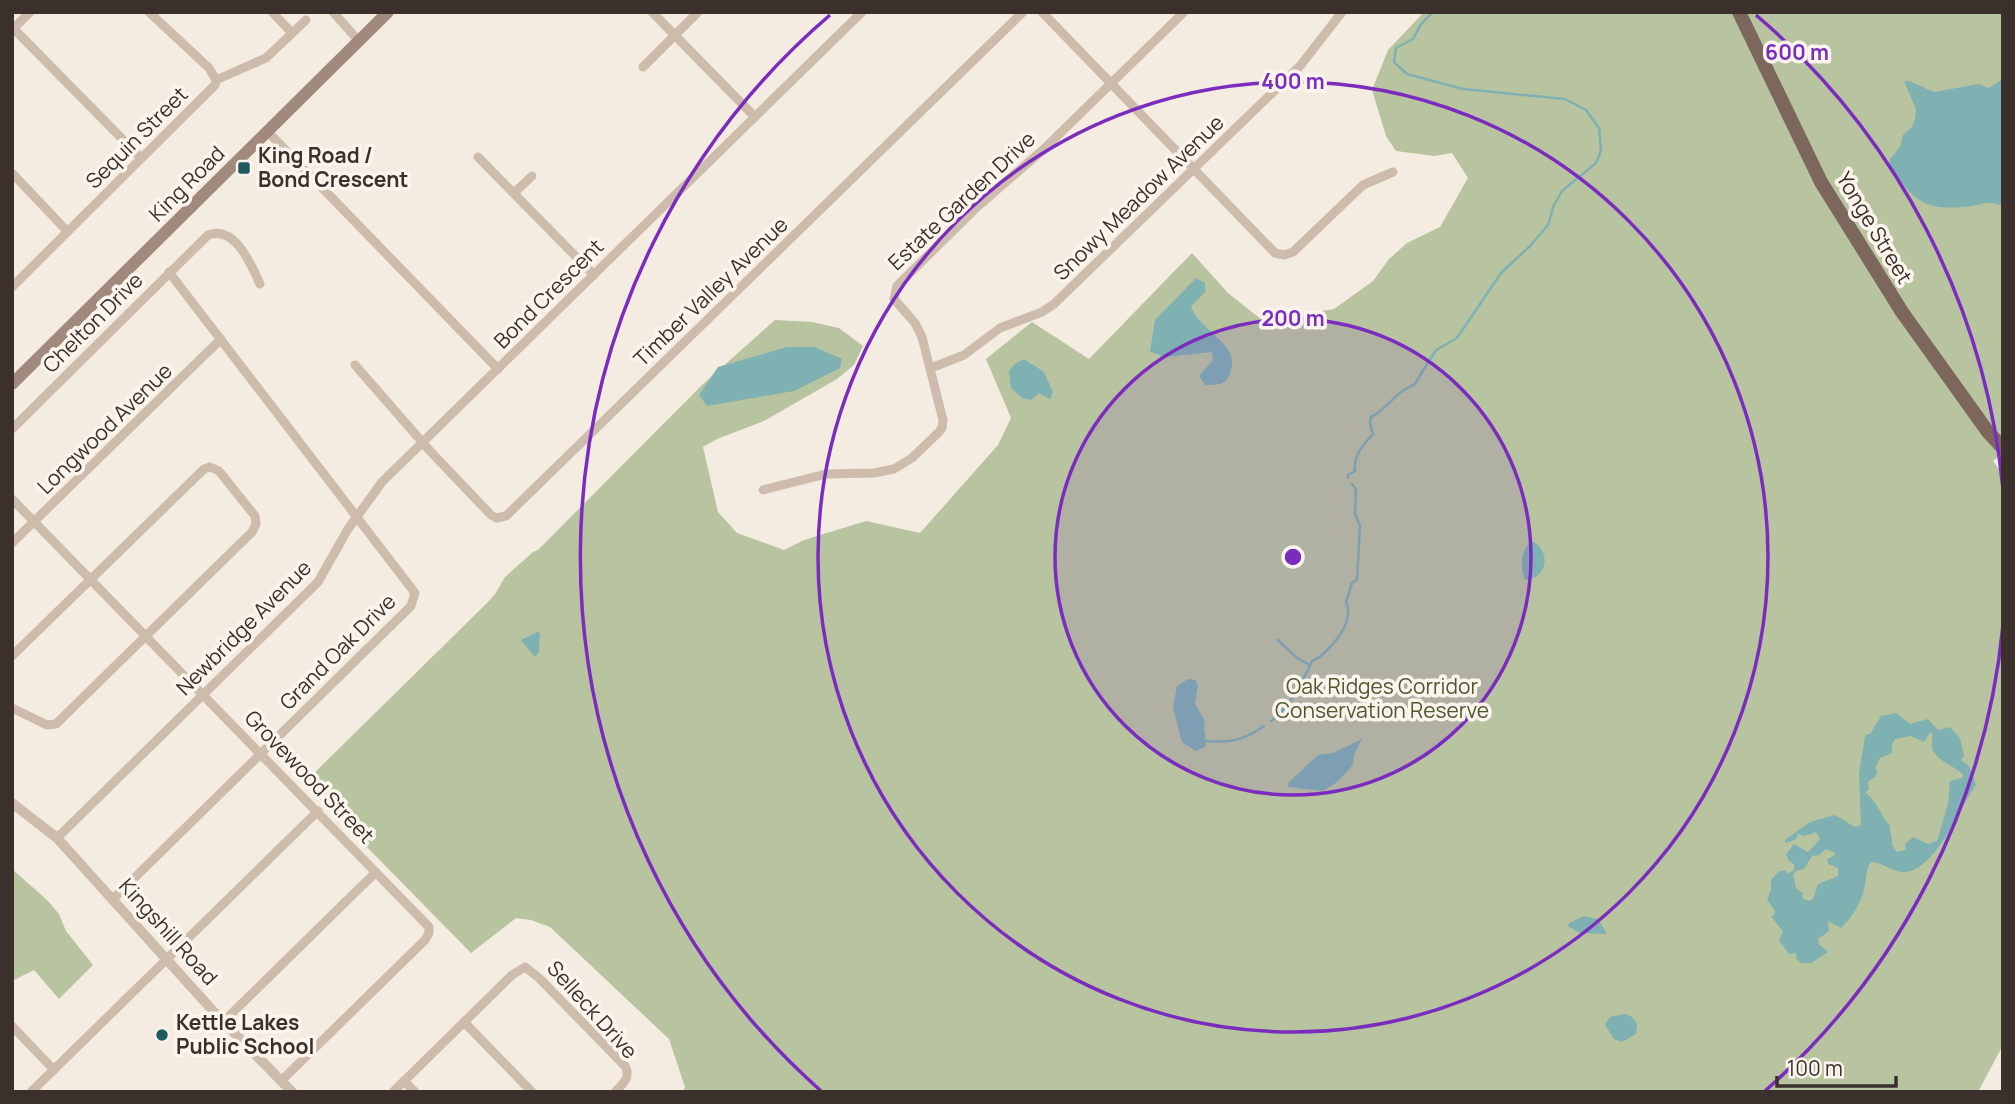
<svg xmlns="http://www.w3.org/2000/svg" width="2015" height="1104" font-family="Manrope,sans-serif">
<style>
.green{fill:#b8c4a0}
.water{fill:#7fb0b2;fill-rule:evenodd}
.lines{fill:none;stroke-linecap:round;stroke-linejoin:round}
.stream{stroke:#7fb0b2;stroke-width:2.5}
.minor{stroke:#cdbbac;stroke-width:9}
.tertiary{stroke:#cdbbac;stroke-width:10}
.secondary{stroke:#a18a7d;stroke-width:12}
.primary{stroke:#7d675c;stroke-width:14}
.ring{fill:none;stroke:#7b2cbf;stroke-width:3.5}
.poi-dot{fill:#1f5a5e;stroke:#fbf5ee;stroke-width:2.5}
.labels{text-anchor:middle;stroke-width:7;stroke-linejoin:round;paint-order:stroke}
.street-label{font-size:21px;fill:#3b302b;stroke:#fbf5ee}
.poi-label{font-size:21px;font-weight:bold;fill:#3b302b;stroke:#fbf5ee;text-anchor:start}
.park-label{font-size:21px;fill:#4a5a2e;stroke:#fbf5ee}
.centre{fill:#7b2cbf;stroke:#fbf5ee;stroke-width:3.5}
.ring-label{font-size:21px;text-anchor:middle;font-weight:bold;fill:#7b2cbf;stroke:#fbf5ee;stroke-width:7;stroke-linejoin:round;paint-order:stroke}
</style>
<rect width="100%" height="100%" fill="#f4ebe1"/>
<g class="green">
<polygon points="1424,12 2003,12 2003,454 1993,461 2003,474 2003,1045 1978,1092 683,1092 685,1087 669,1039 550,927 531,920 516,918 471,953 304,783 487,603 495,594 505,577 533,552 538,550 702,385 775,320 812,322 839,328 863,346 854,365 837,379 764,421 717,439 703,447 718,512 737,533 784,550 804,540 866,521 920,533 998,445 1011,418 986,359 1032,322 1089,359 1192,253 1228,293 1262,320 1334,309 1373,281 1389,259 1407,243 1440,227 1468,178 1452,153 1434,156 1396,151 1386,136 1372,90 1388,50"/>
<polygon points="12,869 47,900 59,914 66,931 93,965 59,999 34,970 12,981"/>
</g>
<g class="water">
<path d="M2003,79V206C1983,200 1988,204 1971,206C1924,212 1915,202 1889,165L1890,159L1900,147L1903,135L1912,127L1915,119L1916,109L1904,81H1909L1934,92L1979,84L1989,88Z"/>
<path d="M1196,278L1205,283V292L1191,306C1198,331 1245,345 1229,376C1224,386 1215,385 1205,385L1199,376L1213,360L1212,352L1166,357L1150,352L1155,320Z"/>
<polygon points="787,347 815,347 842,359 840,368 794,391 707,406 699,395 718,367"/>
<polygon points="1024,359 1044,372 1053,392 1050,399 1039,393 1031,400 1022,398 1011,388 1009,371 1015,364"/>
<path d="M1532,541C1552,551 1547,579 1525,580C1520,567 1520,550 1532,541Z"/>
<polygon points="537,632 540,633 539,652 535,657 521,640"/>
<path d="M1188,679L1195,680L1198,686L1195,703L1205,722C1202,731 1208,738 1205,747L1196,751L1182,742L1173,708L1177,686Z"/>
<path d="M1896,713L1910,724L1928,719L1938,730L1950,727L1960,738L1964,756L1961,760L1969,766L1976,785C1959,807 1935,874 1902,872C1891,871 1882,862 1871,862C1865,870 1867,880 1864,889C1861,903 1851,919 1841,928L1828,921L1829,931L1818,939L1819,944L1828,952L1811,963H1801L1796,958V953L1789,954L1779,940L1783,932L1771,916L1774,915L1775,911L1767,899L1771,890V880L1779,871L1785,870L1787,874L1794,870V864L1789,861L1786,854L1794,844L1808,852L1820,839L1816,832L1805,836L1798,834L1795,840L1785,843V840L1810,822L1835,815L1855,827L1861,825L1859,773L1865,736L1871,733L1881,716ZM1931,731C1934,737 1931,741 1932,748C1936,761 1954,766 1963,774L1962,778L1950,781L1948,804L1937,841L1928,844L1913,837L1905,844L1906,850L1897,852L1892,845C1893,837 1889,834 1890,826C1880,814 1878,803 1865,792L1869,789L1868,782L1876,776L1877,770L1875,768L1880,758L1892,753V744L1895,739L1911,736L1924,742ZM1826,849L1835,853L1834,856L1827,859L1828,864L1838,868V876L1818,884L1813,899L1809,901L1802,898L1803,893L1796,888L1793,875L1796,871L1804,869L1812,856L1819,855Z"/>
<polygon points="1362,739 1354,755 1353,765 1337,782 1323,791 1288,787 1289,782 1318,755 1333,753"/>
<polygon points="1584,916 1598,919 1607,934 1579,933 1568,926 1569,923"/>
<polygon points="1625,1014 1632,1017 1637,1024 1636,1034 1622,1042 1614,1039 1605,1025 1610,1017"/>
</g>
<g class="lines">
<g class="stream">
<path d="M1348,478V475L1355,471C1353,455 1364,444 1373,434L1370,423L1371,417C1386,410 1397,390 1414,385L1436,350L1457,338L1501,273L1530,246L1548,225L1554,205L1562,191L1596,163L1601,151L1599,128L1586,110L1565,99L1463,89L1407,74L1394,62L1396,48L1413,39L1421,24L1433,12"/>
<polyline points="1278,640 1297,658 1310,665"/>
<path d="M1271,721C1290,708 1303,681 1312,661C1329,654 1356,621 1346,602L1352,583L1357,580L1360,526L1355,514L1356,489L1352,484"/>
<path d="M1207,741C1231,743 1244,740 1264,726"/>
</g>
<g class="minor">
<polyline points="272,12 292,33"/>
<polyline points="333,12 358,40"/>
<polyline points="652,12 755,117"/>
<polyline points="1042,12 1275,253 1284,255 1293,252 1363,185 1393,172"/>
<polyline points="14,29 141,158"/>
<polyline points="12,30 30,12"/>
<polyline points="643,67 698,12"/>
<polyline points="216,80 266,58 306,20"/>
<polyline points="267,131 498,369"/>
<polyline points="478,157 594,275"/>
<polyline points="12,173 67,231"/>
<polyline points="514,193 532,176"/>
<polyline points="12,287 215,85 216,80 209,68 149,12"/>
<polyline points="355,365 430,451 491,515 496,518 506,516 1023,12"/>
<polyline points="931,368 964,355 1000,328 1042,312 1054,304 1300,66 1342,12"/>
<path d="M12,429L208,235C235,225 251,264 260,284"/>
<polyline points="763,490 826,474 874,473 894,469 912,458 939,432 942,428 943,420 922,337 915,323 894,299 897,286 977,207 1044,149 1184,12"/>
<polyline points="12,499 429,927 429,933 425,940 281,1081"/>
<polyline points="12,543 221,339"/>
<polyline points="12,656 204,469 210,467 219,471 255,516 256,524 252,532 56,724 47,725 12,708"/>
<polyline points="57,838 318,582 348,529 382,482 862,12"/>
<polyline points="113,899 411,606 415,593 169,272"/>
<polyline points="223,1022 376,872"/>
<polyline points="464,1022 532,1092"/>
<polyline points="12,1026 54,1070"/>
<polyline points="404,1081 415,1092"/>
<polyline points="31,1092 318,811"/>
<path d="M393,1092L512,975L525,967L539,978L625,1066C631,1077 623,1084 615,1092"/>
</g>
<polyline class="tertiary" points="12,803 57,838 214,1012 292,1092"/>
<polyline class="secondary" points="12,384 388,12"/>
<polyline class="primary" points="1739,12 1821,182 1902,312 1988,432 2003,448"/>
</g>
<circle cx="1293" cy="557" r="238" fill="#7b2cbf" fill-opacity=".12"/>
<g class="ring">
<circle cx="1293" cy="557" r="238"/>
<circle cx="1293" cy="557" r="475"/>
<path d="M2003 625A713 713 0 0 1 1765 1091M821 1091A713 713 0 0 1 830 15M1756 15A713 713 0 0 1 2003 489"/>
</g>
<g class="poi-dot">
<rect x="237" y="161" width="14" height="14" rx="3.5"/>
<circle cx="162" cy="1035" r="7"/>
</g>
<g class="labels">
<g class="street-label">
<text transform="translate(137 138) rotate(-45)" y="7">Sequin Street</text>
<text transform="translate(187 184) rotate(-45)" y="7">King Road</text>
<text transform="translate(1139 198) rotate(-44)" y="7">Snowy Meadow Avenue</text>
<text transform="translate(962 201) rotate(-43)" y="7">Estate Garden Drive</text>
<text transform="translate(1874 228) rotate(59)" y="7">Yonge Street</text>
<text transform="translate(711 292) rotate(-44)" y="7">Timber Valley Avenue</text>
<text transform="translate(549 294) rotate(-45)" y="7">Bond Crescent</text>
<text transform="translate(93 323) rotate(-45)" y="7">Chelton Drive</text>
<text transform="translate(105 429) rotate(-44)" y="7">Longwood Avenue</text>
<text transform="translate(244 628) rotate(-45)" y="7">Newbridge Avenue</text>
<text transform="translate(338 652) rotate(-45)" y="7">Grand Oak Drive</text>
<text transform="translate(309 777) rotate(46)" y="7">Grovewood Street</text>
<text transform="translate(168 932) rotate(48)" y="7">Kingshill Road</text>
<text transform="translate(592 1010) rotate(48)" y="7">Selleck Drive</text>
</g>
<g class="poi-label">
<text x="258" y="163">King Road /<tspan x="258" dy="24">Bond Crescent</tspan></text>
<text x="176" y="1030">Kettle Lakes<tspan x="176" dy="24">Public School</tspan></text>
</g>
<g class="park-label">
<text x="1382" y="694">Oak Ridges Corridor<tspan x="1382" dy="24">Conservation Reserve</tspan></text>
</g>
</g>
<circle cx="1293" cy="557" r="10" class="centre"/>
<g class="ring-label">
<text x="1797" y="60">600 m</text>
<text x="1293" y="89">400 m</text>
<text x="1293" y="326">200 m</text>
</g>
<rect width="2015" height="1104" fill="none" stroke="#3b302b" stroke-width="28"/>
<path d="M1777 1076v10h119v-10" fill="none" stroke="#3b302b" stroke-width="3.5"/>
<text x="1787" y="1076" font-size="21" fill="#3b302b" stroke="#fbf5ee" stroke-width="5" paint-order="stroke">100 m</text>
</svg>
